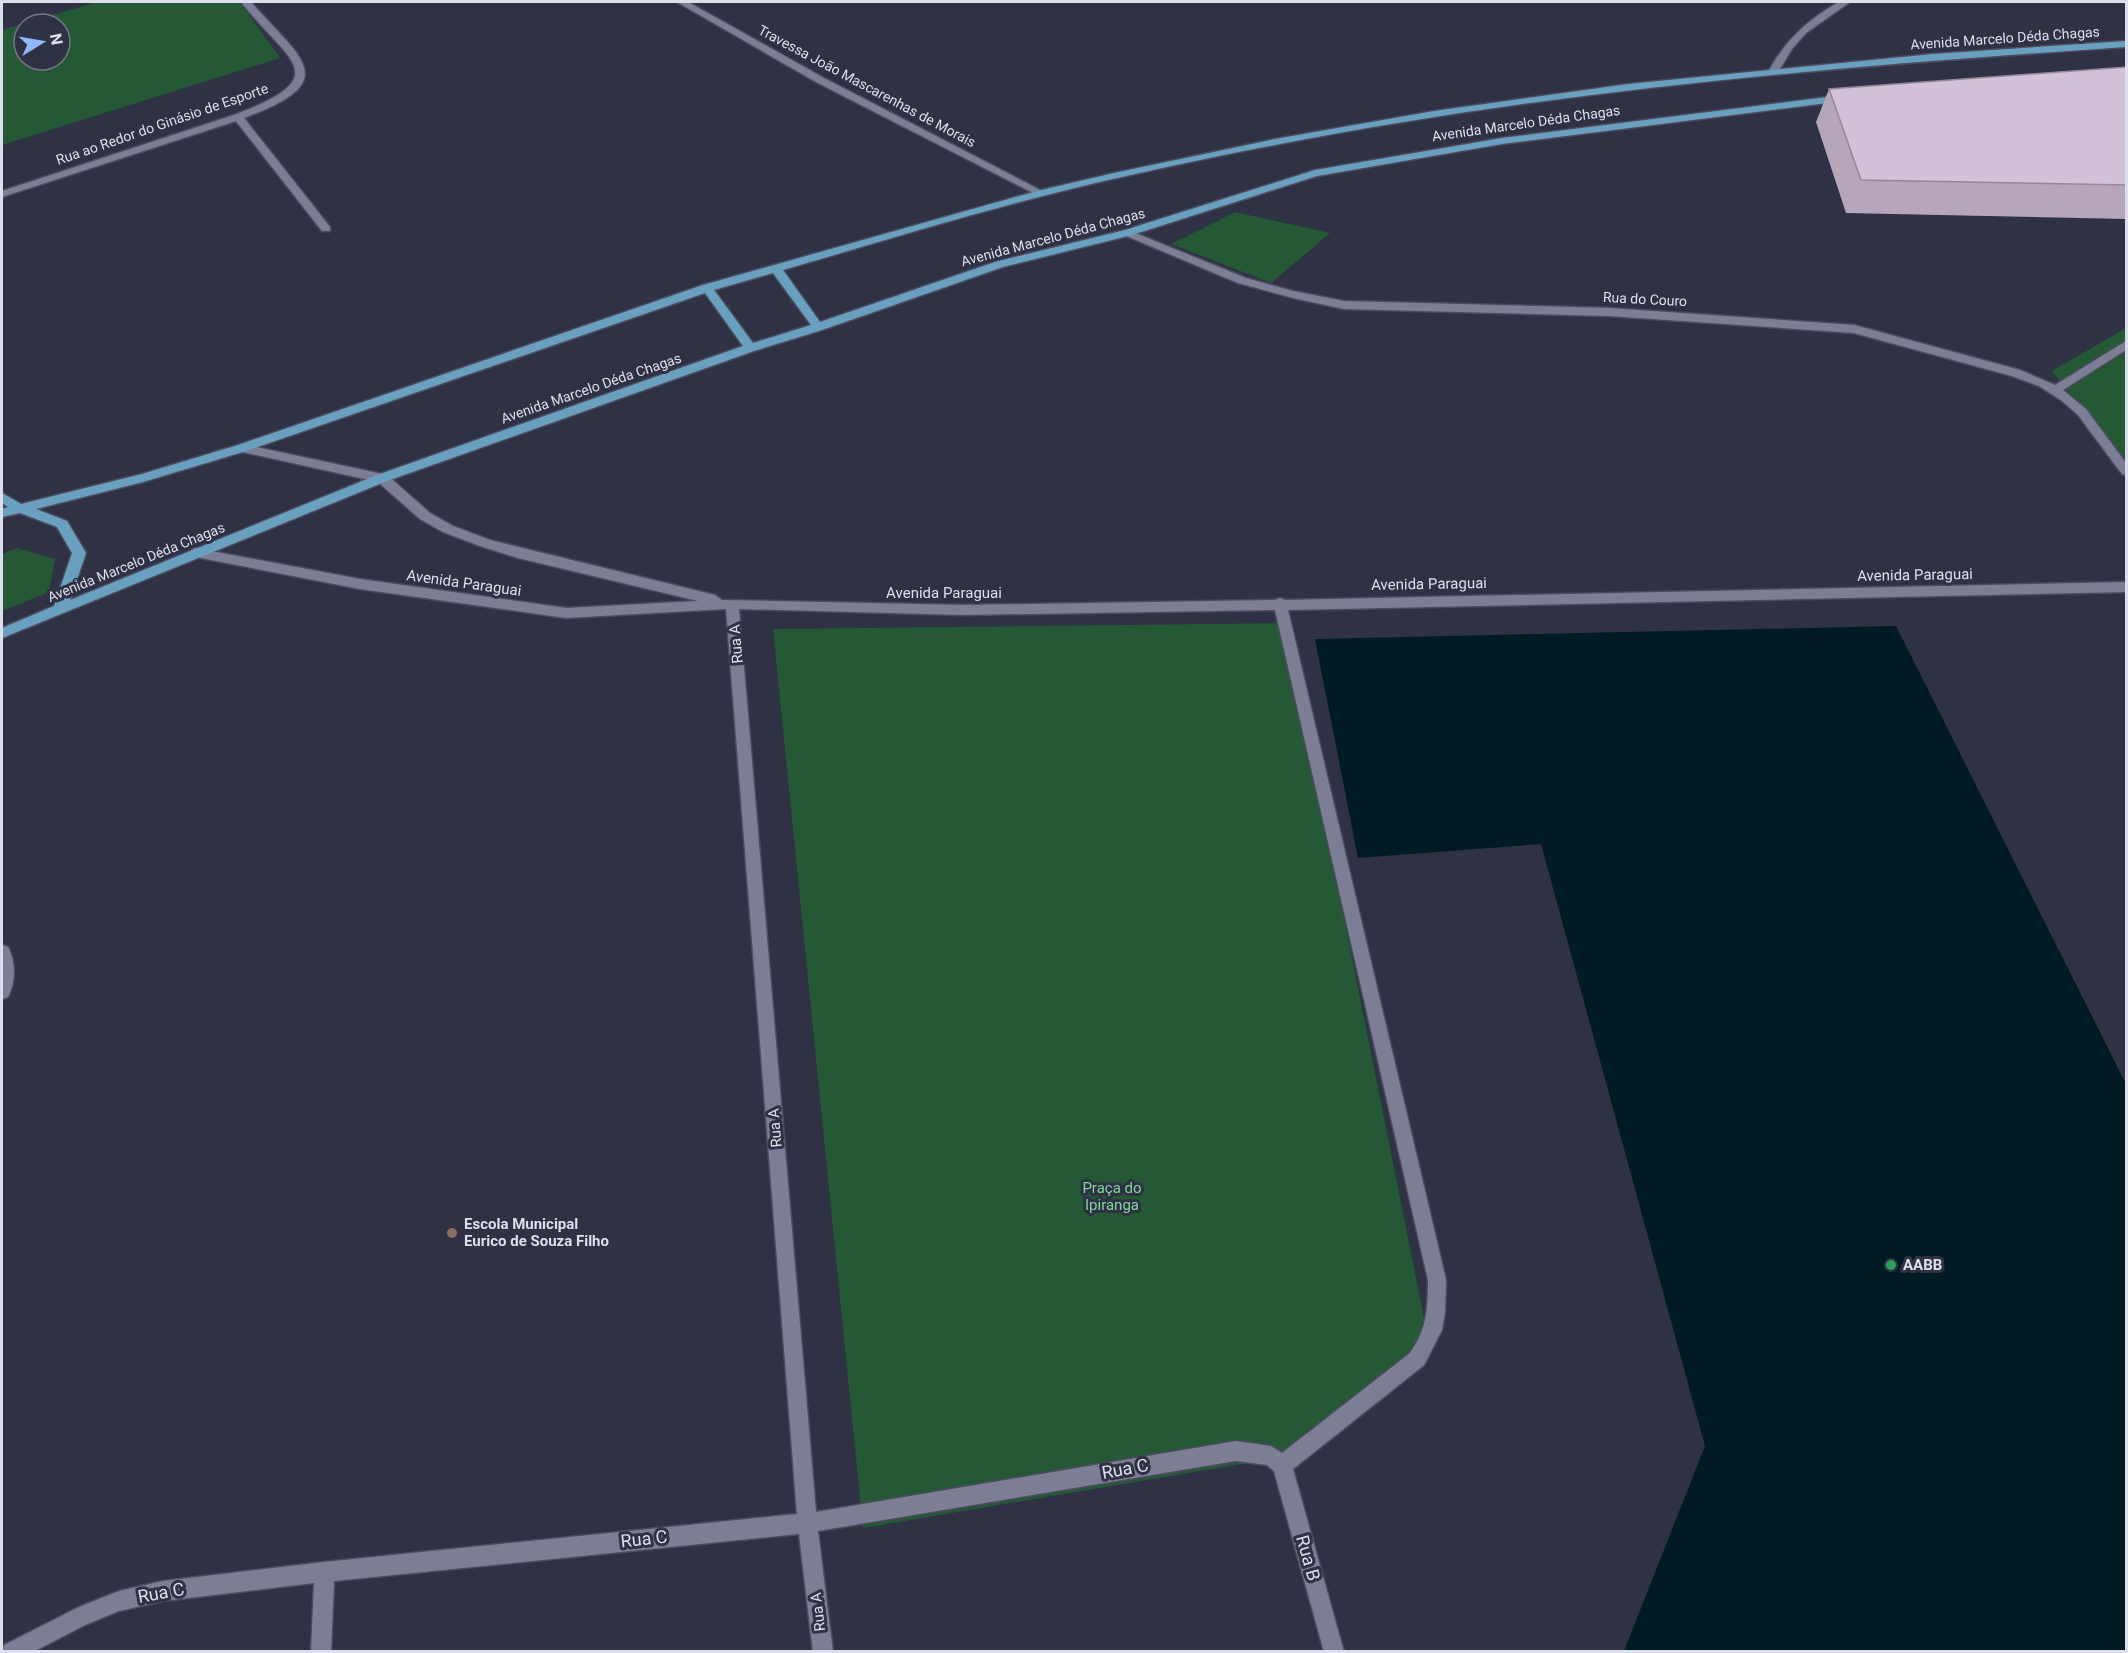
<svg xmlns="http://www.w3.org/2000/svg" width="2128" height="1653" font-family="Roboto,sans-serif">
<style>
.green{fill:#255935;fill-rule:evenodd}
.water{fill:#001c22}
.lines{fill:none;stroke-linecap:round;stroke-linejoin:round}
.minor-casing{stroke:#4b4c5d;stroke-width:3}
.major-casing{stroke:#4b4c5d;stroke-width:3}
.minor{fill:#7c7e96;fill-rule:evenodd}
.major{fill:#69a0c0;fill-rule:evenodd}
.wall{fill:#b5a6b9}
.building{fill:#d3c1d7;stroke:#948796;stroke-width:1.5}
.education-dot{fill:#8d6e63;stroke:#2f3145;stroke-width:2}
.leisure-dot{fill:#2e9e5b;stroke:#2f3145;stroke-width:2}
.labels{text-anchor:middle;stroke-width:6;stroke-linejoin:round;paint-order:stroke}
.far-street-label{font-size:14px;fill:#dedfed;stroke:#2f3145}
.street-label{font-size:15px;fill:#dedfed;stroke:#2f3145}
.park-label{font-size:15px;fill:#81d798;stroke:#2f3145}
.poi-label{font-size:15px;font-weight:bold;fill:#dedfed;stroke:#2f3145;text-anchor:start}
.near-street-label{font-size:18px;fill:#dedfed;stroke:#2f3145}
</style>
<rect width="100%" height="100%" fill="#2f3145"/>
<g class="green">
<path d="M97,2H240L280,58L2,145V30ZM24,24H60V60H24Z"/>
<polygon points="1235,212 1330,233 1271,283 1171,244"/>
<polygon points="2126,328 2126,464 2052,371"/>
<polygon points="17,548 55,559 49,592 2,611 2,554"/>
<polygon points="1285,623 1429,1343 1296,1455 863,1528 773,629"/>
</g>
<polygon class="water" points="1896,626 2126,1084 2126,1651 1624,1651 1705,1446 1541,844 1358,858 1315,639"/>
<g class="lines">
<g class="minor-casing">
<g id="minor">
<path d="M241,2H251C302,60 344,81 244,118L330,227V231H322L236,121L2,197V191L234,115C338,76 288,62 241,2Z"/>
<polygon points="677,2 688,2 824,78 1046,193 1041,196 1037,195 816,82"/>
<path d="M1839,2H1850L1806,33L1792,49L1777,74H1769L1768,72C1786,40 1807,20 1839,2Z"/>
<polygon points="1128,230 1246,278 1293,291 1344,301 1609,308 1854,325 2020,370 2055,385 2126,341 2126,350 2063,390 2086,409 2126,463 2126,475 2122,474 2078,415 2061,400 2039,386 2012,376 1854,333 1609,316 1344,309 1293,298 1238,283 1124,235 1122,233"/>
<path d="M242,444L387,475L430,513L453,526L490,540L715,595L722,600L963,605L1275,600L1280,598L1285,600L2126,582V592L1288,610L1446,1280L1445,1312L1442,1330L1424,1365L1293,1469L1344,1652H1324L1274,1471L1267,1465L1236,1461L818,1531L833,1652H813L799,1534L334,1581L331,1652H311L314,1583L163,1601L119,1611L85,1625L33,1652H2L4,1645L79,1607L119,1591L163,1581L324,1562L797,1514L726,609L566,618L360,589L190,556L188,553L195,548L360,579L566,608L698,601L518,558L480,546L443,532L420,519L378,482L238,451L236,448ZM739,609L963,615L1275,610L1428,1280C1428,1308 1427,1329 1410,1353L1282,1453L1271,1446L1236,1441L816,1512Z"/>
<path d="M2,945L8,947C16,964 16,980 8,997L2,999Z"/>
</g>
</g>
<g class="major-casing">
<path id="major" d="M2126,41V47C1841,66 1555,90 1275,145C1198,160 1122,176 1047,195C958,217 870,245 783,270L820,322L995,262L1125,230L1315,170L1502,138L1843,95L1848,98L1843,101L1502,144L1317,176L1132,235L1003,267L822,330L754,351L387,481L2,638V628L54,606L72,553L57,527L20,513L2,517V509L8,507L2,503V493L21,504L142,474L238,445L703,285L1037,191L1114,173L1275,139L1434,111L1628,84L1933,54ZM773,273L811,325L753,343L714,290ZM705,293L743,346L377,475L70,600L86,553L67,521L36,509L143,482L246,451Z"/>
</g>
<use href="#minor" class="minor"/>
<use href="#major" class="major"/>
</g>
<polygon class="wall" points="2127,67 2127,219 1846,213 1816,122 1829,89"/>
<polygon class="building" points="2127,67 2127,185 1861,180 1829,89"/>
<circle class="education-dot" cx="452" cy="1233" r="6"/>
<circle class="leisure-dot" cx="1891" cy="1265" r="6"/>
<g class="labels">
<g class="far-street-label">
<text transform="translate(2005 38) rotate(-4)" y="5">Avenida Marcelo Déda Chagas</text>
<text transform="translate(867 86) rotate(28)" y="5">Travessa João Mascarenhas de Morais</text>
<text transform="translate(1526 123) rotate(-8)" y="5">Avenida Marcelo Déda Chagas</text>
<text transform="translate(162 124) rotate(-19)" y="5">Rua ao Redor do Ginásio de Esporte</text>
<text transform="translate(1053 237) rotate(-15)" y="5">Avenida Marcelo Déda Chagas</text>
<text transform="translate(1645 299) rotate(3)" y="5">Rua do Couro</text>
<text transform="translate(591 388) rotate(-19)" y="5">Avenida Marcelo Déda Chagas</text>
<text transform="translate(136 562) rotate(-22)" y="5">Avenida Marcelo Déda Chagas</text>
</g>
<g class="street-label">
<text transform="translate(1915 575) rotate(-1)" y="5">Avenida Paraguai</text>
<text transform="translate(464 583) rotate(8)" y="5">Avenida Paraguai</text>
<text transform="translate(1429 584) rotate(-1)" y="5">Avenida Paraguai</text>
<text x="944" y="598">Avenida Paraguai</text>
<text transform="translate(736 644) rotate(-95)" y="5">Rua A</text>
<text transform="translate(775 1128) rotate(-95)" y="5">Rua A</text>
<text transform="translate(818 1612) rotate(-97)" y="5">Rua A</text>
</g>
<g class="park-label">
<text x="1112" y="1193">Praça do<tspan x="1112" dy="17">Ipiranga</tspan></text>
</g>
<g class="poi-label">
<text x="464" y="1229">Escola Municipal<tspan x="464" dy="17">Eurico de Souza Filho</tspan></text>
<text x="1903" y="1270">AABB</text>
</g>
<g class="near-street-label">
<text transform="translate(1125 1469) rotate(-10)" y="6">Rua C</text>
<text transform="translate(644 1539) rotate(-6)" y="6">Rua C</text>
<text transform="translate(1308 1558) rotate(74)" y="6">Rua B</text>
<text transform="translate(161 1593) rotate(-10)" y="6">Rua C</text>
</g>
</g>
<rect width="2128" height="1653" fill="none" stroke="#dedfed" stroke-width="6"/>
<g transform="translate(42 42) rotate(79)"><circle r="28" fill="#2f3145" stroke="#757788" stroke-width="1.5"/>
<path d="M0-4.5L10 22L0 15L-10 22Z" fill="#91b8fd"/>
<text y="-9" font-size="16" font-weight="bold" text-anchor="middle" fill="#dedfed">N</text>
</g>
</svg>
